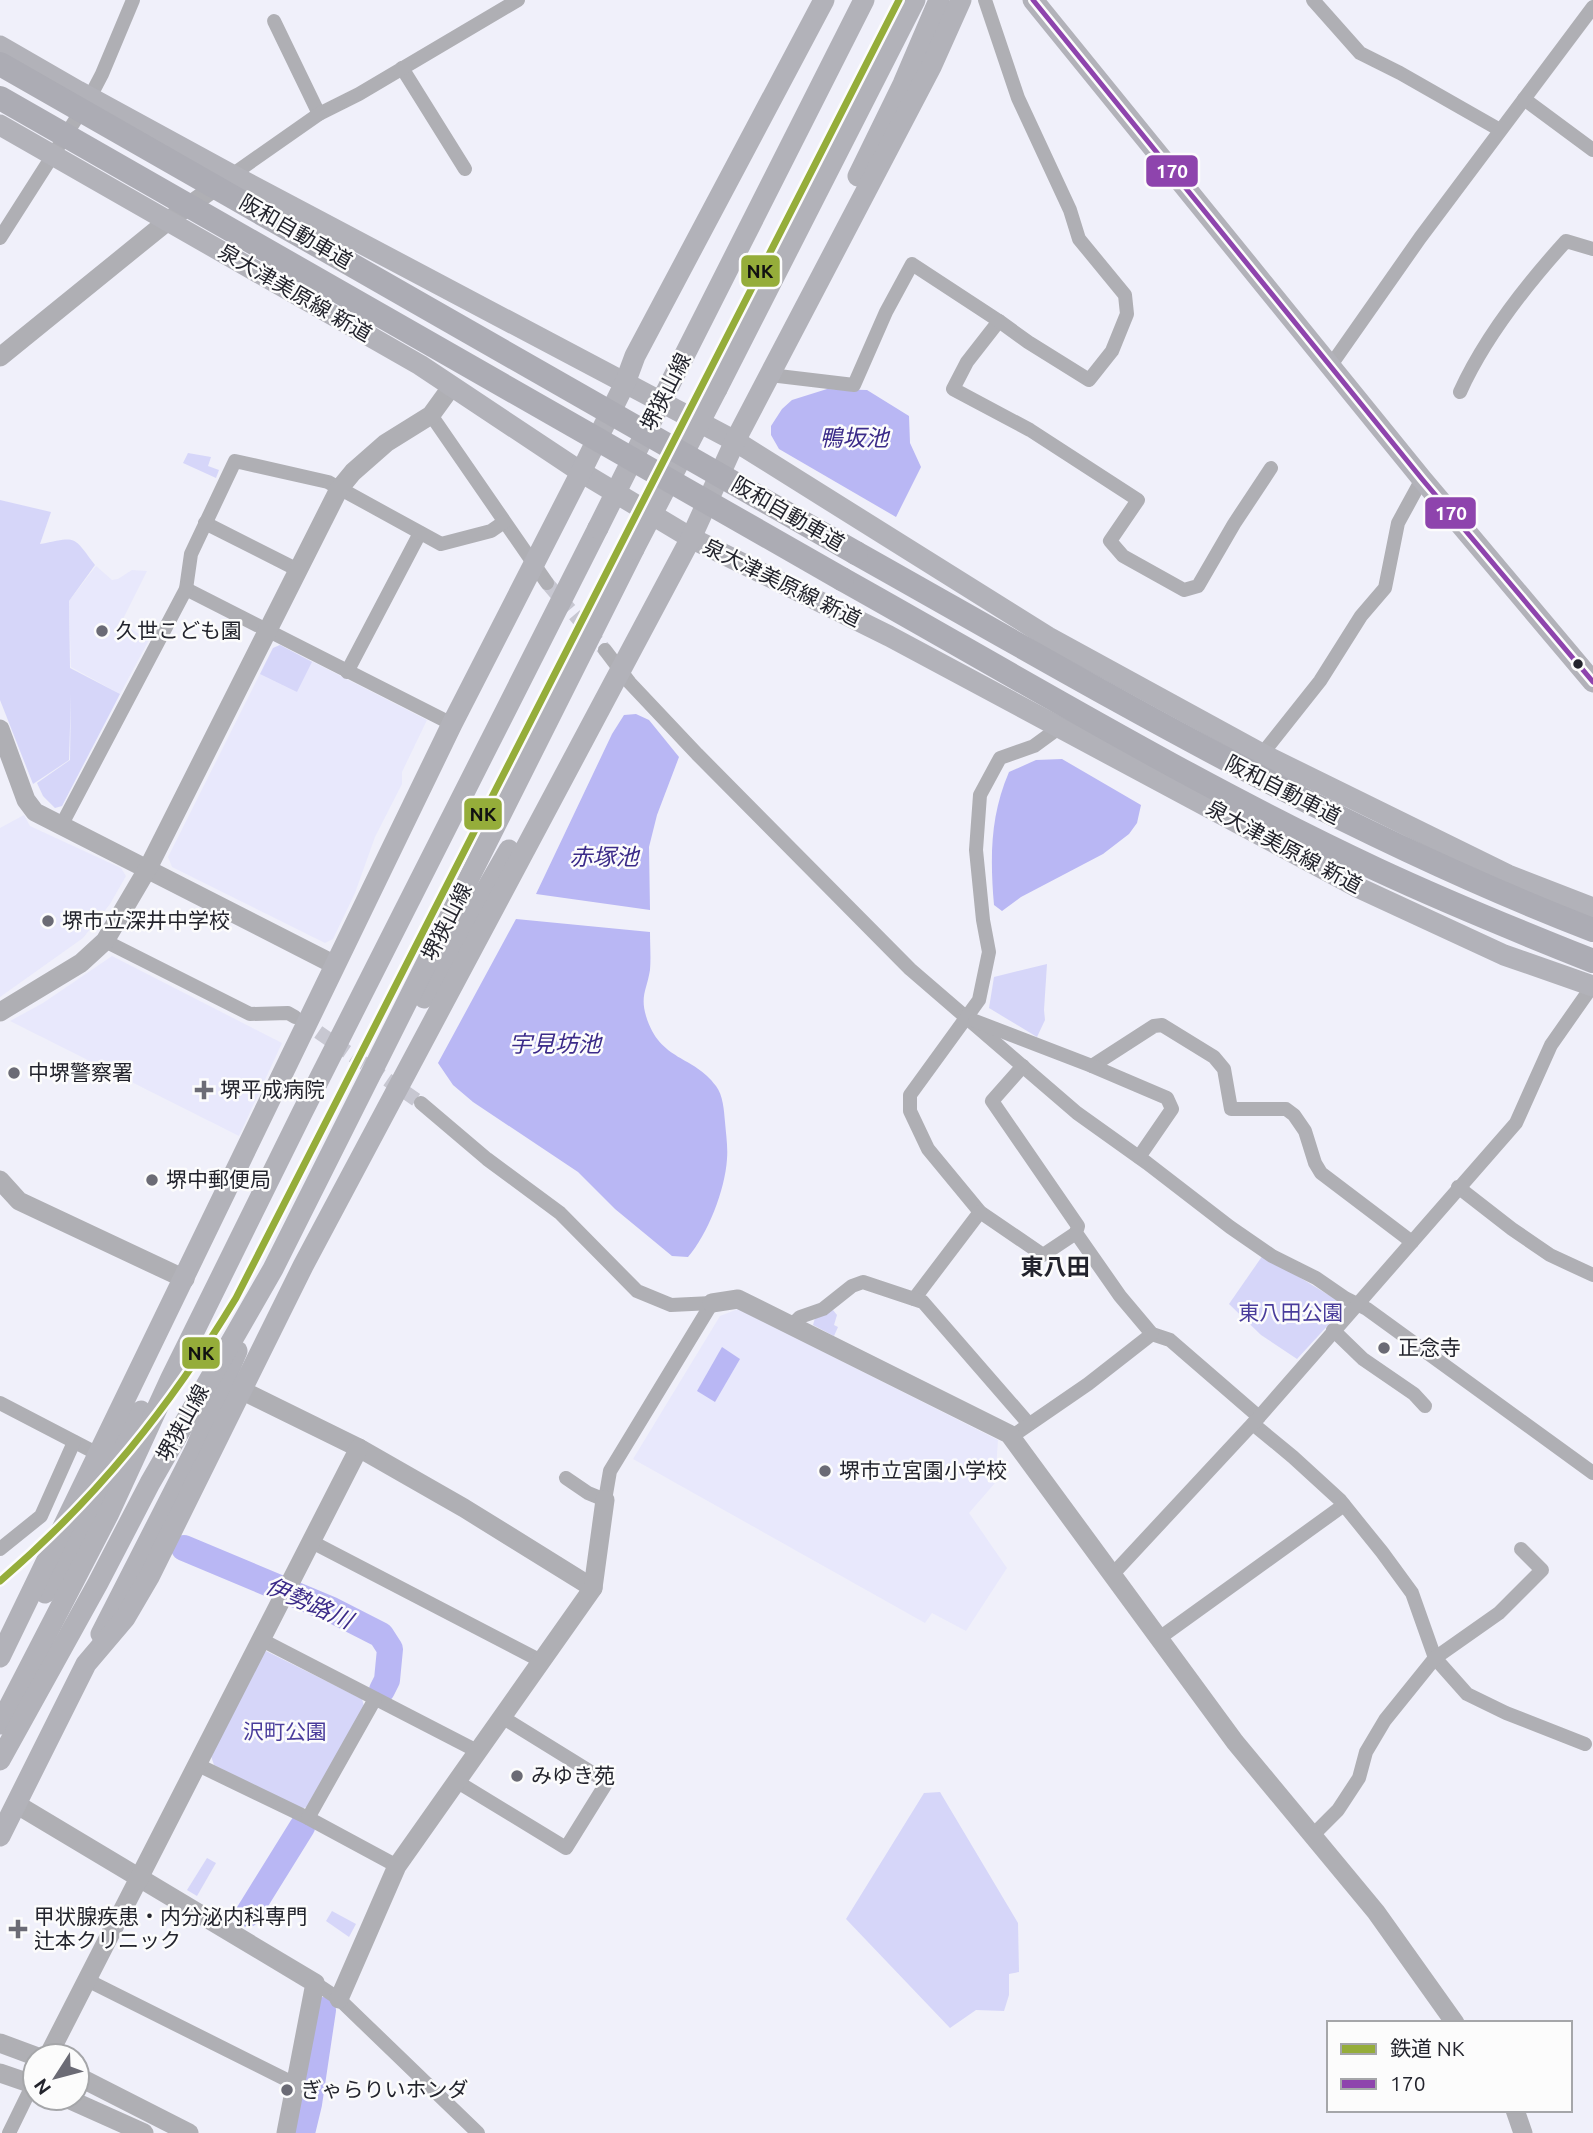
<svg xmlns="http://www.w3.org/2000/svg" width="1593" height="2133" font-family="Ubuntu,'Noto Sans JP',sans-serif">
<style>
.built{fill:#e8e8fc}
.green{fill:#d6d6f9}
.water{fill:#b9b7f4}
.lines{fill:none;stroke-linecap:round;stroke-linejoin:round}
.river{stroke:#b9b7f4;stroke-width:26}
.street-tunnel{stroke:#c7c7d1;stroke-width:14;stroke-dasharray:14 7;stroke-linecap:butt}
.street{stroke:#afafb4;stroke-width:14}
.secondary{stroke:#afafb4;stroke-width:19}
.primary{stroke:#b2b2b9;stroke-width:21}
.highway{stroke:#acacb4;stroke-width:24}
.primary-bridge{stroke:#b2b2b9;stroke-width:21}
.highway-bridge{stroke:#acacb4;stroke-width:24}
.bus-1-casing{stroke:#fcfcfc;stroke-width:10}
.bus-1{stroke:#8e44ad;stroke-width:5}
.rail-1-casing{stroke:#fcfcfc;stroke-width:12}
.rail-1{stroke:#95ad3a;stroke-width:7}
.poi-dot{fill:#6b6b75;stroke:#fcfcfc;stroke-width:2.5}
.bus-dot{fill:#23242d;stroke:#fcfcfc;stroke-width:2.5}
.labels{text-anchor:middle;stroke-width:5;stroke-linejoin:round;paint-order:stroke}
.street-label{font-size:21px;fill:#23242d;stroke:#fcfcfc}
.poi-label{font-size:21px;fill:#23242d;stroke:#fcfcfc;text-anchor:start}
.park-label{font-size:21px;fill:#493c9b;stroke:#fcfcfc}
.water-label{font-size:23px;font-style:italic;fill:#3b2b89;stroke:#fcfcfc}
.neighbourhood-label{font-size:23px;font-weight:bold;fill:#23242d;stroke:#fcfcfc}
.line-badge{stroke:#fcfcfc;stroke-width:2.5}
.badge-label{font-size:19px;text-anchor:middle;font-weight:bold;fill:#fff}
.pale-badge-label{font-size:19px;text-anchor:middle;font-weight:bold;fill:#111}
</style>
<rect width="100%" height="100%" fill="#f0f0fa"/>
<g class="built">
<polygon points="96,566 112,580 118,579 132,570 147,571 121,623 149,640 120,694 71,667 69,601"/>
<polygon points="280,645 427,720 402,772 402,784 375,837 355,893 333,939 325,943 172,867 168,857 273,648"/>
<polygon points="24,815 30,826 121,868 126,876 110,904 83,938 0,997 0,828"/>
<polygon points="112,956 282,1043 239,1136 10,1021 43,1003"/>
<polygon points="738,1309 998,1440 995,1483 969,1513 1007,1568 966,1631 932,1613 925,1623 633,1459 720,1316"/>
</g>
<g class="green">
<polygon points="188,453 211,457 208,466 219,470 216,478 183,463"/>
<path d="M0,500L51,512L40,544C77,537 72,534 95,565L69,601L70,668L120,694L62,806L55,808L43,796L37,783L70,760L71,694L69,760L33,784L0,700Z"/>
<polygon points="280,645 312,662 297,692 260,674 273,648"/>
<polygon points="1047,964 1044,1010 1045,1020 1037,1037 989,1008 994,977"/>
<polygon points="1263,1255 1340,1302 1342,1310 1297,1359 1261,1335 1229,1304"/>
<polygon points="833,1310 837,1315 834,1325 838,1327 834,1336 813,1325 815,1318"/>
<polygon points="266,1651 362,1699 364,1706 307,1807 300,1809 214,1765 211,1756 261,1654"/>
<polygon points="940,1792 1018,1923 1019,1972 1009,1974 1009,1995 1004,2011 976,2010 950,2028 846,1919 924,1793"/>
<polygon points="207,1858 216,1863 197,1896 187,1890"/>
<polygon points="332,1911 356,1924 349,1937 326,1921"/>
</g>
<g class="water">
<polygon points="827,389 867,390 909,416 910,443 921,467 896,517 779,449 771,435 771,426 782,409 792,400"/>
<polygon points="636,714 649,720 679,757 657,815 649,847 650,910 536,894 612,734 624,715"/>
<path d="M1062,759L1141,805L1137,823L1129,834L1103,854L1021,897L1002,911L994,905C990,858 990,816 1009,772L1036,760Z"/>
<path d="M516,919L650,932C650,944 651,958 650,970C647,989 640,996 646,1016C660,1062 694,1055 716,1086C723,1095 724,1110 725,1122C726,1134 728,1147 727,1159C725,1190 708,1234 688,1257L672,1256L615,1209L578,1172L473,1102L453,1085L438,1063Z"/>
<polygon points="722,1347 740,1359 715,1402 697,1391"/>
</g>
<g class="lines">
<g class="river">
<polyline points="184,1548 332,1610 381,1635 390,1649 387,1680 382,1690"/>
<polyline points="248,1914 302,1827"/>
<polyline points="302,2133 309,2104 323,2010"/>
</g>
<g class="street-tunnel">
<polyline points="547,583 605,650"/>
<polyline points="301,1020 421,1103"/>
</g>
<g class="street">
<polyline points="1313,0 1360,53 1400,73 1500,130"/>
<polyline points="274,21 319,114"/>
<polyline points="402,68 465,169"/>
<polyline points="1524,99 1593,150"/>
<polyline points="232,175 319,114 359,94 518,0"/>
<polyline points="0,238 90,97 102,74 133,0"/>
<polyline points="999,321 967,362 953,389 1030,430 1138,500 1110,541 1123,556 1184,590 1198,586 1234,524 1271,468"/>
<polyline points="1331,365 1420,238 1593,7"/>
<polyline points="770,375 854,385 886,312 912,264 999,321 1028,342 1089,380 1112,351 1127,314 1125,295 1079,239 1070,210 1018,98 985,0"/>
<path d="M1460,392C1484,339 1527,284 1566,241L1593,249"/>
<polyline points="431,415 547,583"/>
<polyline points="205,523 298,570"/>
<polyline points="186,589 452,724"/>
<polyline points="605,650 630,683 697,754 910,969 1077,1113 1147,1163 1230,1227 1272,1256 1316,1278 1345,1298 1367,1309 1593,1473"/>
<polyline points="347,672 420,533"/>
<polyline points="1060,727 1034,746 1000,758 980,795 976,850 983,920 989,952 979,1000 910,1095 910,1111 928,1149 980,1212 1043,1255 1076,1233"/>
<polyline points="1262,754 1320,681 1361,616 1385,588 1398,523 1422,479"/>
<polyline points="61,826 186,589 191,554 235,461 328,482 441,544 491,531 504,522"/>
<polyline points="105,941 250,1014 288,1013 295,1017"/>
<polyline points="975,1021 1092,1066 1154,1026 1162,1025 1214,1057 1224,1069 1231,1109 1286,1109 1294,1115 1305,1131 1315,1163 1321,1173 1412,1242"/>
<polyline points="1023,1066 992,1101 1078,1226 1076,1233 1120,1296 1152,1334 1170,1340 1259,1417"/>
<polyline points="1092,1066 1167,1098 1172,1109 1139,1157"/>
<polyline points="421,1103 487,1159 560,1213 637,1291 671,1305 712,1303"/>
<polyline points="1458,1187 1512,1229 1550,1255 1593,1275"/>
<polyline points="914,1299 980,1212"/>
<polyline points="791,1326 800,1317 823,1309 852,1286 863,1282 923,1302 1029,1424"/>
<polyline points="1333,1330 1363,1359 1414,1394 1425,1406"/>
<polyline points="0,1403 98,1454"/>
<polyline points="1253,1424 1293,1457 1340,1500 1382,1552 1412,1593 1435,1658 1467,1694 1506,1713 1585,1744"/>
<polyline points="1011,1437 1088,1384 1152,1334"/>
<polyline points="566,1478 588,1493 605,1500 610,1471 712,1303"/>
<polyline points="312,1542 541,1661"/>
<polyline points="0,1549 41,1516 74,1442"/>
<polyline points="1112,1575 1259,1417 1516,1123 1551,1045 1593,985"/>
<polyline points="260,1639 477,1751"/>
<polyline points="1158,1639 1344,1505"/>
<polyline points="196,1764 308,1818 397,1866"/>
<polyline points="456,1781 566,1848 607,1782 502,1717"/>
<polyline points="308,1818 375,1699"/>
<polyline points="1312,1836 1338,1810 1359,1778 1366,1752 1385,1720 1435,1658 1499,1613 1542,1570 1521,1549"/>
<polyline points="87,1980 297,2085"/>
<polyline points="315,1983 339,1999 478,2133"/>
<polyline points="9,2133 33,2084"/>
</g>
<g class="secondary">
<polyline points="0,357 169,220 225,180"/>
<polyline points="0,729 26,800 35,812 335,965"/>
<polyline points="0,1012 81,963 105,941 148,868 339,489 353,472 386,443 431,415 452,386"/>
<polyline points="0,1180 19,1201 185,1279"/>
<polyline points="712,1303 738,1299 1009,1434 1235,1742 1376,1912 1455,2023"/>
<polyline points="243,1391 359,1448 464,1508 593,1588"/>
<polyline points="16,1804 315,1983 286,2133"/>
<polyline points="339,1999 397,1866 593,1588 605,1500"/>
<polyline points="0,2043 35,2056"/>
<polyline points="48,2056 359,1448"/>
<polyline points="0,2073 35,2085"/>
<polyline points="77,2076 189,2133"/>
<polyline points="66,2098 144,2133"/>
<polyline points="1515,2110 1523,2133"/>
</g>
<g class="primary">
<polyline points="1033,0 1422,479 1593,682"/>
<polyline points="0,46 78,91 232,175 735,441 1048,637 1262,754 1508,875 1593,908"/>
<polyline points="0,125 420,365 581,472 691,538 889,636 1357,887 1504,955 1593,986"/>
<polyline points="858,176 903,84 939,0"/>
<polyline points="678,368 864,0"/>
<polyline points="717,389 915,0"/>
<polyline points="424,998 509,850"/>
<polyline points="45,1593 141,1411"/>
<polyline points="101,1634 195,1450 237,1351"/>
<polyline points="0,1657 452,724 581,472 625,383 635,356 824,0"/>
<polyline points="0,1724 108,1515 171,1378 302,1113 598,528"/>
<polyline points="0,1760 98,1583 150,1483 273,1269 634,549"/>
<polyline points="0,1836 86,1664 125,1618 149,1577 303,1266 691,538 735,441 931,67 961,0"/>
</g>
<g class="highway">
<path d="M856,553C1098,689 1334,830 1593,930"/>
<path d="M842,579C1019,678 1194,784 1378,870C1449,903 1520,932 1593,961"/>
</g>
<g class="primary-bridge">
<polyline points="598,528 678,368"/>
<polyline points="634,549 717,389"/>
</g>
<g class="highway-bridge">
<polyline points="0,64 856,553"/>
<polyline points="0,98 842,579"/>
</g>
<g class="bus-1-casing">
<polyline id="bus-1" points="1033,0 1422,479 1593,682"/>
</g>
<use href="#bus-1" class="bus-1"/>
<g class="rail-1-casing">
<path id="rail-1" d="M0,1581C97,1498 170,1407 236,1298L899,0"/>
</g>
<use href="#rail-1" class="rail-1"/>
</g>
<g class="poi-dot">
<circle cx="102" cy="631" r="7"/>
<circle cx="48" cy="921" r="7"/>
<circle cx="14" cy="1073" r="7"/>
<path d="M200.5 1079.5h7v7h7v7h-7v7h-7v-7h-7v-7h7z"/>
<circle cx="152" cy="1180" r="7"/>
<circle cx="1384" cy="1348" r="7"/>
<circle cx="825" cy="1471" r="7"/>
<circle cx="517" cy="1776" r="7"/>
<path d="M14.5 1918.5h7v7h7v7h-7v7h-7v-7h-7v-7h7z"/>
<circle cx="287" cy="2090" r="7"/>
</g>
<circle class="bus-dot" cx="1578" cy="664" r="6"/>
<g class="labels">
<g class="street-label">
<text transform="translate(296 232) rotate(30)" y="7">阪和自動車道</text>
<text transform="translate(295 293) rotate(30)" y="7">泉大津美原線 新道</text>
<text transform="translate(666 392) rotate(-63)" y="7">堺狭山線</text>
<text transform="translate(788 514) rotate(30)" y="7">阪和自動車道</text>
<text transform="translate(782 583) rotate(26)" y="7">泉大津美原線 新道</text>
<text transform="translate(1283 790) rotate(27)" y="7">阪和自動車道</text>
<text transform="translate(1284 847) rotate(28)" y="7">泉大津美原線 新道</text>
<text transform="translate(447 922) rotate(-63)" y="7">堺狭山線</text>
<text transform="translate(183 1423) rotate(-61)" y="7">堺狭山線</text>
</g>
<g class="poi-label">
<text x="116" y="638">久世こども園</text>
<text x="62" y="928">堺市立深井中学校</text>
<text x="28" y="1080">中堺警察署</text>
<text x="220" y="1097">堺平成病院</text>
<text x="166" y="1187">堺中郵便局</text>
<text x="1398" y="1355">正念寺</text>
<text x="839" y="1478">堺市立宮園小学校</text>
<text x="531" y="1783">みゆき苑</text>
<text x="34" y="1924">甲状腺疾患・内分泌内科専門<tspan x="34" dy="24">辻本クリニック</tspan></text>
<text x="301" y="2097">ぎゃらりいホンダ</text>
</g>
<g class="park-label">
<text x="1291" y="1320">東八田公園</text>
<text x="285" y="1739">沢町公園</text>
</g>
<g class="water-label">
<text x="854" y="446">鴨坂池</text>
<text x="604" y="865">赤塚池</text>
<text x="555" y="1052">宇見坊池</text>
<text transform="translate(309 1603) rotate(24)" y="8">伊勢路川</text>
</g>
<g class="neighbourhood-label">
<text x="1055" y="1275">東八田</text>
</g>
</g>
<g class="line-badge">
<rect x="1145" y="154" width="54" height="34" rx="7" fill="#8e44ad"/>
<rect x="740" y="254" width="41" height="34" rx="7" fill="#95ad3a"/>
<rect x="1424" y="496" width="53" height="34" rx="7" fill="#8e44ad"/>
<rect x="463" y="797" width="40" height="34" rx="7" fill="#95ad3a"/>
<rect x="181" y="1336" width="40" height="34" rx="7" fill="#95ad3a"/>
</g>
<g class="badge-label">
<text x="1172" y="178">170</text>
<text x="1451" y="520">170</text>
</g>
<g class="pale-badge-label">
<text x="760" y="278">NK</text>
<text x="483" y="821">NK</text>
<text x="201" y="1360">NK</text>
</g>
<rect x="1327" y="2021" width="245" height="91" fill="#fcfcfc" stroke="#a5a6a9" stroke-width="2"/>
<rect x="1341" y="2044" width="35" height="10" fill="#95ad3a" stroke="#a5a6a9" stroke-width="2"/>
<text x="1390" y="2056" font-size="21" fill="#23242d">鉄道 NK</text>
<rect x="1341" y="2079" width="35" height="10" fill="#8e44ad" stroke="#a5a6a9" stroke-width="2"/>
<text x="1390" y="2091" font-size="21" fill="#23242d">170</text>
<g transform="translate(56 2077) rotate(234)"><circle r="33" fill="#fcfcfc" stroke="#a5a6a9" stroke-width="2"/>
<path d="M0-5L12 26L0 18L-12 26Z" fill="#6b6b75"/>
<text y="-10" font-size="19" font-weight="bold" text-anchor="middle" fill="#23242d">N</text>
</g>
</svg>
